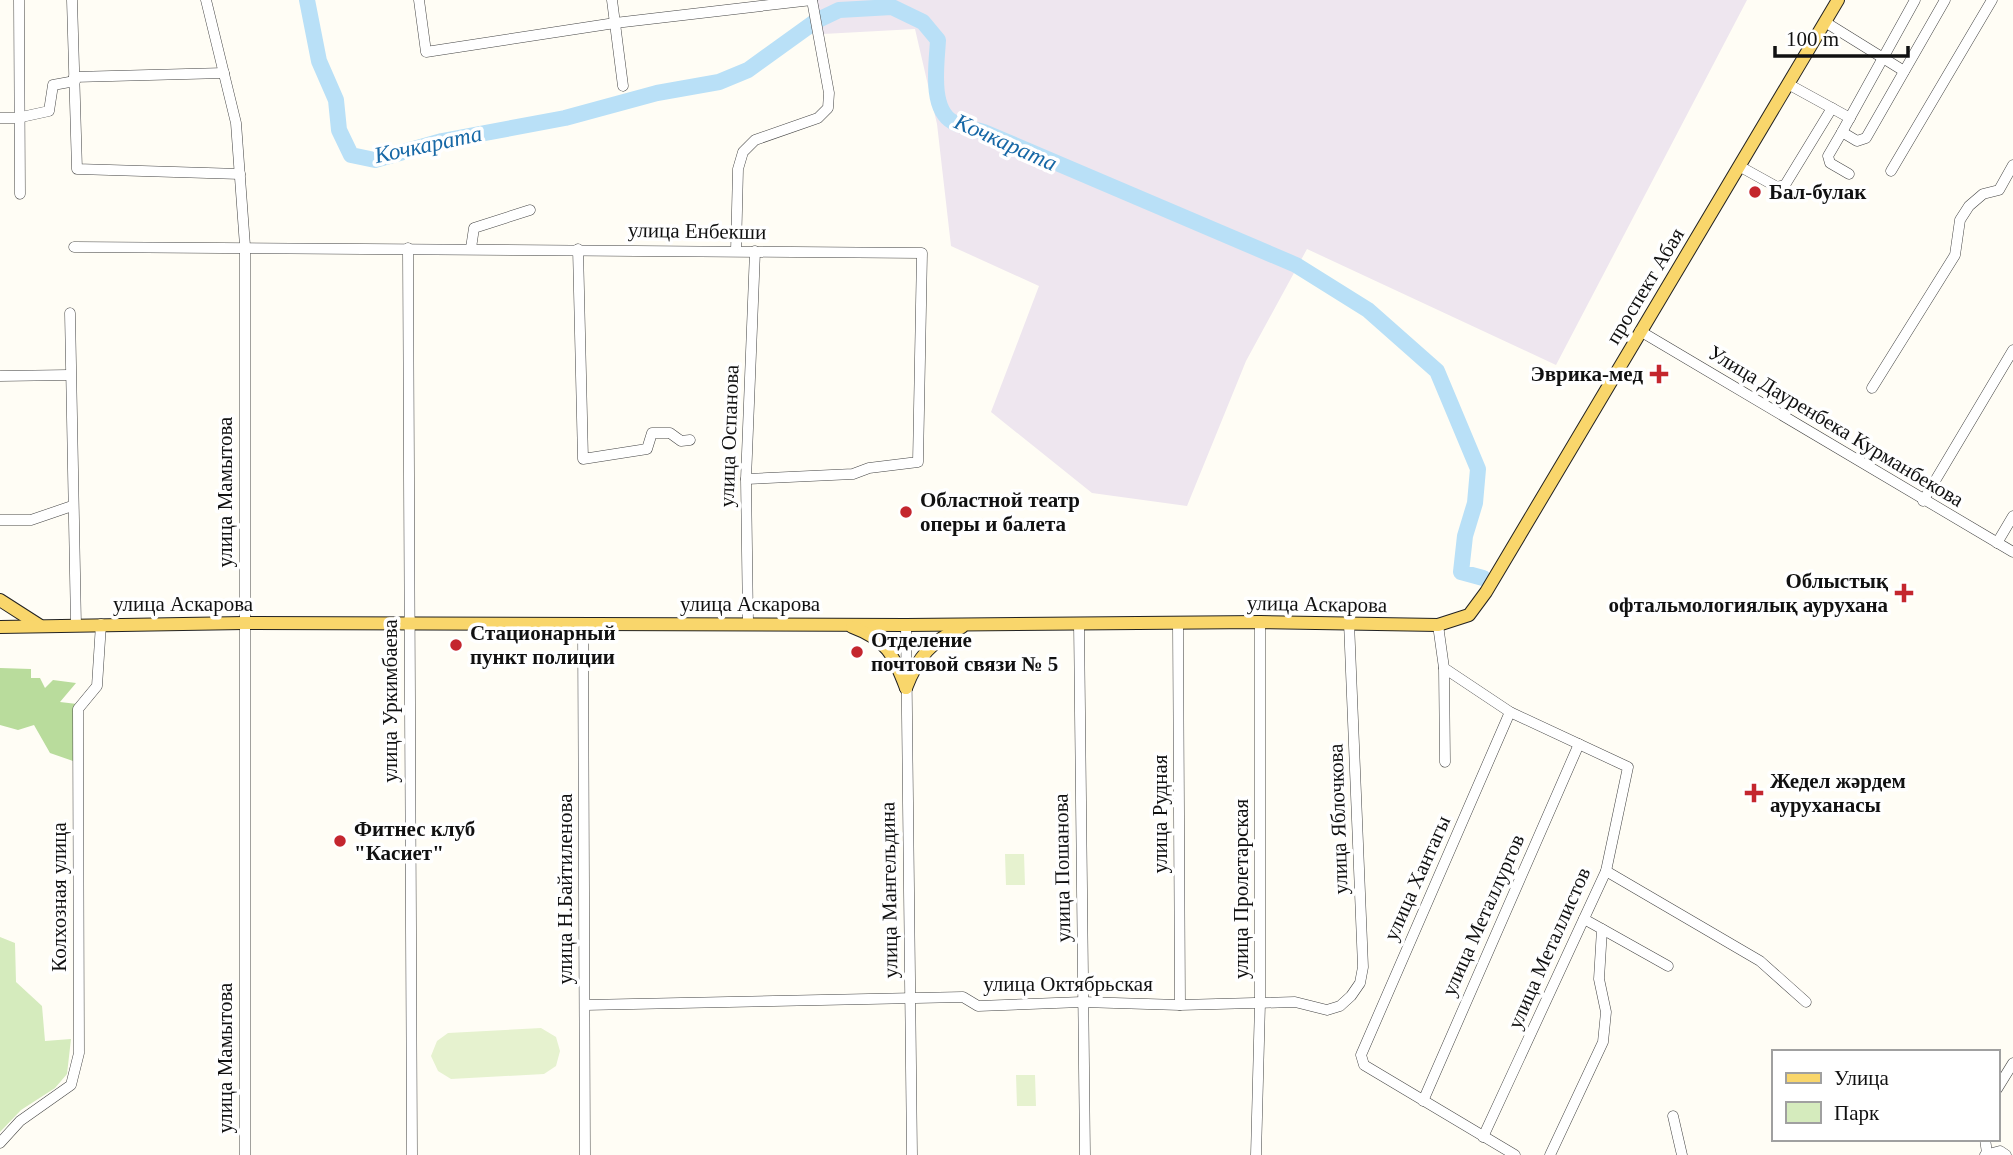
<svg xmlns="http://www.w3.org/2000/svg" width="2013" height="1155" font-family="Georgia,serif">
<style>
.industrial{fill:#eee6ef}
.green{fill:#d5ebbd}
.forest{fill:#b9dc9c}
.pitch{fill:#e6f2cf}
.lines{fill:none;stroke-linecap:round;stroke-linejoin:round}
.river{stroke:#b9e0f7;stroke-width:16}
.minor-casing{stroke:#444;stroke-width:11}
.major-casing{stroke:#222;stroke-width:14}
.minor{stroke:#fff;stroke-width:10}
.major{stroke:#f9d66b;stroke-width:12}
.poi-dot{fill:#c4262e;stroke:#fff;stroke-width:2.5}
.labels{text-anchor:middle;stroke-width:7;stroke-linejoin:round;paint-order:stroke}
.poi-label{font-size:21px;font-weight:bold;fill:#111;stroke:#fff;text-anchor:start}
.street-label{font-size:21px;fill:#111;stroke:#fff}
.water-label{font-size:23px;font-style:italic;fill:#1768a6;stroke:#fff}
</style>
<rect width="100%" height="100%" fill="#fffdf5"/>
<polygon class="industrial" points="817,0 1747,0 1556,365 1307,249 1246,361 1187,506 1092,493 991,412 1039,286 951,246 937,124 915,29 823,34"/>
<polygon class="green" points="0,937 15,943 16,982 42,1006 45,1041 71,1039 67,1074 55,1088 21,1110 0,1132"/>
<polygon class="forest" points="0,668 31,669 31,678 40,678 45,688 53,680 76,683 60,702 77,704 73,761 50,753 34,725 18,730 0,725"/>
<g class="pitch">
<polygon points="1005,854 1024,854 1025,885 1006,885"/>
<polygon points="541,1028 556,1037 560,1051 556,1066 544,1074 451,1079 438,1071 431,1056 437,1041 448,1033"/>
<polygon points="1016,1075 1035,1075 1036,1106 1017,1106"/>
</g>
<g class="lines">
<path class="river" d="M307,0L319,61L336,100L339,130L351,155L375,160L442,141L565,118L657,93L719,82L748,70L816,21L839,10L892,7L923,22L938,40C937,62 929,109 953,122C962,127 975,129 984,132L1296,265L1368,310L1437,371L1478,469L1475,503L1465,536L1461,572L1483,578"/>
<g class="minor-casing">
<g id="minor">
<polyline points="19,0 20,194"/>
<polyline points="72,0 77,169 240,174"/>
<polyline points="206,0 236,123 245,246 245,1155"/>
<polyline points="419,0 426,52 615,23 812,0"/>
<polyline points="612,0 623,86"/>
<polyline points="1825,22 1904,71"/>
<polyline points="74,77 224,73"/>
<polyline points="1788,84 1850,118"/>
<polyline points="0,118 17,118 49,111 53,85 75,81"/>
<polyline points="1842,132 1915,0"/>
<polyline points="1739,166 1777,187 1785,185 1832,108"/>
<polyline points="1891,171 1992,0"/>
<polyline points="1849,174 1830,163 1828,156 1842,132 1857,141 1866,138 1945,0"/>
<polyline points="74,247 922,253 918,462 869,468 853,474 746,479"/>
<polyline points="408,248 412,1155"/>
<polyline points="471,248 474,228 530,210"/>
<polyline points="578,249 583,459 647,449 652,433 670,433 681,441 690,440"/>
<polyline points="736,251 738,169 743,152 755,140 818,118 828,108 829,93 812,0"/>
<polyline points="70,313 76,625"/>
<polyline points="1640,331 2013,552"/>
<polyline points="0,376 69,375"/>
<polyline points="1872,388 1955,255 1960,220 1969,206 1983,194 1999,190 2013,165"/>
<polyline points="1923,501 2013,350"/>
<polyline points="0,520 31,520 72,506"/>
<polyline points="1997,543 2013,516"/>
<polyline points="748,622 746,479 755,251"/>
<polyline points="583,623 585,1155"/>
<polyline points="1079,623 1085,1155"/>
<polyline points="1178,623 1180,1005"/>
<polyline points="906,625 912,1155"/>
<polyline points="1438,625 1444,668 1510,712 1628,767 1606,871 1483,1137"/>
<polyline points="1444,668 1445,762"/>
<polyline points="1510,712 1361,1055 1364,1065 1515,1155"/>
<polyline points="1606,871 1760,961 1806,1002"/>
<polyline points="1602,929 1668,966"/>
<polyline points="585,1005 963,997 978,1006 1082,1002 1180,1005 1295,1002 1327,1010 1340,1006 1351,996 1360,983 1363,967 1349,622"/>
<polyline points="1997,1089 2013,1063"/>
<polyline points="1423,1101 1579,744"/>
<polyline points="1673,1116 1682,1155"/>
<polyline points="1985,1139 1987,1153"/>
<polyline points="0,1143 20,1121 71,1085 79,1053 78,709 97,686 101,624"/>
<polyline points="1256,1155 1260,1003 1260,622"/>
<polyline points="1550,1155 1603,1042 1606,1012 1599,979 1602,929 1584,919"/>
<polyline points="1985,1155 2000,1151 2006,1155"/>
</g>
</g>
<g class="major-casing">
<g id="major">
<polyline points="0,600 39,625"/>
<polyline points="0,627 244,623 906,625 1260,622 1438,625 1469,615 1486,592 1838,0"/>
<path d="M852,627C887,640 893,654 906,688"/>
<path d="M906,688C918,657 931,641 962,627"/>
</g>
</g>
<use href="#minor" class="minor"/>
<use href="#major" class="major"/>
</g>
<g class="poi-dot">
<circle cx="1755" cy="192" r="7"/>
<path d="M1655.5 363.5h7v7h7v7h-7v7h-7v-7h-7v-7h7z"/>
<circle cx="906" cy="512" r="7"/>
<path d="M1900.5 582.5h7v7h7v7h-7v7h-7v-7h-7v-7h7z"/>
<circle cx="456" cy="645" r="7"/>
<circle cx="857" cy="652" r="7"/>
<path d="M1750.5 782.5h7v7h7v7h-7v7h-7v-7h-7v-7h7z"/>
<circle cx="340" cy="841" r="7"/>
</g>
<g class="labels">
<g class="poi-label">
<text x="1769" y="199">Бал-булак</text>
<text x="1643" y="381" text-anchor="end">Эврика-мед</text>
<text x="920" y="507">Областной театр<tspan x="920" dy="24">оперы и балета</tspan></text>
<text x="1888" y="588" text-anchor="end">Облыстық<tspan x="1888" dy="24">офтальмологиялық аурухана</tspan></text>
<text x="470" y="640">Стационарный<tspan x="470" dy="24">пункт полиции</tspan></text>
<text x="871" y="647">Отделение<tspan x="871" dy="24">почтовой связи № 5</tspan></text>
<text x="1770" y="788">Жедел жәрдем<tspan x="1770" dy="24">ауруханасы</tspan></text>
<text x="354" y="836">Фитнес клуб<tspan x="354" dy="24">"Касиет"</tspan></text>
</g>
<g class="street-label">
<text transform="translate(697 231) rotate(1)" y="7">улица Енбекши</text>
<text transform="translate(1645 286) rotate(-59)" y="7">проспект Абая</text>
<text transform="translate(1836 426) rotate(31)" y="7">Улица Дауренбека Курманбекова</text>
<text transform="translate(729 436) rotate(-88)" y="7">улица Оспанова</text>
<text transform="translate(225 492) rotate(-90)" y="7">улица Мамытова</text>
<text x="183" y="611">улица Аскарова</text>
<text x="750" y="611">улица Аскарова</text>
<text transform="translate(1317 604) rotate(1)" y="7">улица Аскарова</text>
<text transform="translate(390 701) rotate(-90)" y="7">улица Уркимбаева</text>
<text transform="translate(1160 814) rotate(-90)" y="7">улица Рудная</text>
<text transform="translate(1338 819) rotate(-92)" y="7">улица Яблочкова</text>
<text transform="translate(1062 868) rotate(-91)" y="7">улица Пошанова</text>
<text transform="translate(1417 878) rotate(-66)" y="7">улица Хантагы</text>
<text transform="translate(565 889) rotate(-90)" y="7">улица Н.Байтиленова</text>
<text transform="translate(1241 889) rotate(-90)" y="7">улица Пролетарская</text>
<text transform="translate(889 890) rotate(-91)" y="7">улица Мангельдина</text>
<text transform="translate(59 897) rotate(-90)" y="7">Колхозная улица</text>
<text transform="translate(1483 915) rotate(-66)" y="7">улица Металлургов</text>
<text transform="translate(1549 948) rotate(-66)" y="7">улица Металлистов</text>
<text x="1068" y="991">улица Октябрьская</text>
<text transform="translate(225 1058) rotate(-90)" y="7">улица Мамытова</text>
</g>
<g class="water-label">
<text transform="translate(1006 142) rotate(24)" y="8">Кочкарата</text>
<text transform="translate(428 144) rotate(-12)" y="8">Кочкарата</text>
</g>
</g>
<rect x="1772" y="1050" width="228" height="91" fill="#ffffff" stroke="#a0a0a0" stroke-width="2"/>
<rect x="1786" y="1073" width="35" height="10" fill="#f9d66b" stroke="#a0a0a0" stroke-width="2"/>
<text x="1834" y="1085" font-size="21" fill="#111111">Улица</text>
<rect x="1786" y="1102" width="35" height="21" fill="#d5ebbd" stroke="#a0a0a0" stroke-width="2"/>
<text x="1834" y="1120" font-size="21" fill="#111111">Парк</text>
<path d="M1775 46v10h133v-10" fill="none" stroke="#111111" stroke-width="3.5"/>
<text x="1786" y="46" font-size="21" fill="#111111" stroke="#ffffff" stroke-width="5" paint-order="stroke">100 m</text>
</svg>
